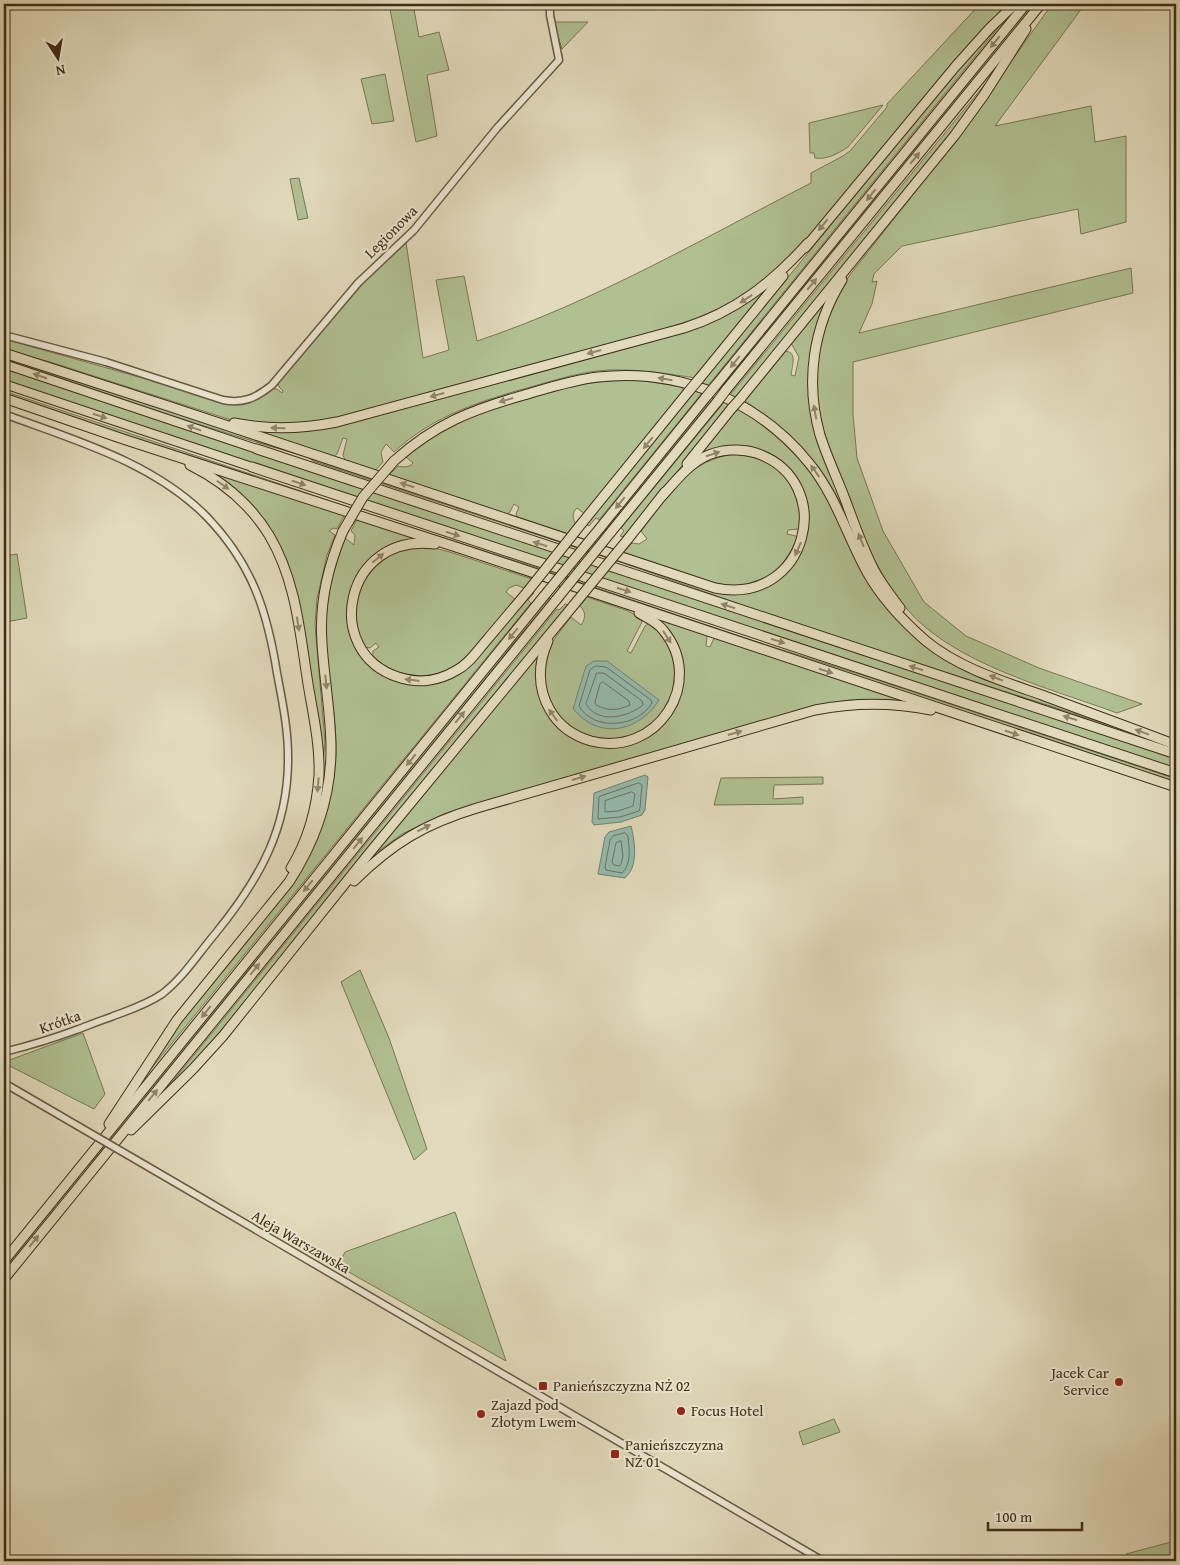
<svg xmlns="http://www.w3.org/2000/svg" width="1180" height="1565" font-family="'Gentium Book Plus',serif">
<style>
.green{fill:#b0c093;stroke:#787754}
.water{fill:#95bbad;stroke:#738371}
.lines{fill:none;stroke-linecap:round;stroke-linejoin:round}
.shore{stroke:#6a7462;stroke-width:1}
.tertiary-casing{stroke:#685940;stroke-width:9}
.primary-casing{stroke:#3f2e16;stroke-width:10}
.motorway-casing{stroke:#3f2e16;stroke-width:11}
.tertiary{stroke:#ece7d3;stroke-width:6}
.primary{stroke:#e2dabc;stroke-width:8}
.motorway{stroke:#e2dabc;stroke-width:9}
.tertiary-bridge-casing{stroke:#685940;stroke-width:9;stroke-linecap:butt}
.motorway-bridge-casing{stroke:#3f2e16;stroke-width:11;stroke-linecap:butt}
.tertiary-bridge{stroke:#ece7d3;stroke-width:6}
.motorway-bridge{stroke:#e2dabc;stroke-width:9}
.oneway{fill:#908469}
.poi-dot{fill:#8f2418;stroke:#ece7d3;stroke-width:2}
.labels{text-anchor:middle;stroke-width:4;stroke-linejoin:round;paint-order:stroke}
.street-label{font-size:15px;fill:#3f2e16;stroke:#ece7d3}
.poi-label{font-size:15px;fill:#3f2e16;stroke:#ece7d3;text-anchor:start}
</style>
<rect width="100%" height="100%" fill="#e2dabc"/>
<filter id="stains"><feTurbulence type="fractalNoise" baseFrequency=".004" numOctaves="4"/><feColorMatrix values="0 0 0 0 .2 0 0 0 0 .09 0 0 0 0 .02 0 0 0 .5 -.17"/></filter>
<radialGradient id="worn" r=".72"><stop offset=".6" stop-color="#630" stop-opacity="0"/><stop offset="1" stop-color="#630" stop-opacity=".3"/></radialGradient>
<g class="green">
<polygon points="389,4 413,4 419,37 439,32 449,70 427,75 437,136 416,142"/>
<path d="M980,4H1009C955,58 907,118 858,177C825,217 794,261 751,290C699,326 619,341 558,357C490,375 423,394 356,413C311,424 274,428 228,419L50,362L4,350V339L164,384L227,404L248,403L258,399L272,389H277L282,393L283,391L279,387L278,382C319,333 357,286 406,242L423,358L449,350L436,280L464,276L477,341C594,302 702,239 811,183V173L843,156L850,151L887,107V104Z"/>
<polygon points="1031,4 1035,4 606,531 603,530"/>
<path d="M1052,4H1085L995,126L1091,106L1095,142L1126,136V222L1081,234L1078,209L902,246L874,274L872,282L877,281L872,304L859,333L1131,268L1133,293L853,362V414L857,458L883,531L924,602L966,636L1039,668L1142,704L1117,713C1057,691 985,672 934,634C885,598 866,542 844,488C831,454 817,420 816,383C815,344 829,309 849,276L952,145Z"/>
<polygon points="1011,12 599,520 596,518 589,526 585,524 858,192 960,65"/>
<polygon points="553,22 588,22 562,49"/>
<polygon points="999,67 968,114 624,537 620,536 624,531 621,528"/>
<polygon points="385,74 394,121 372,124 361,79"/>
<path d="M883,105L848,147C839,153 827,160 815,158L814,153H810L809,123Z"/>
<polygon points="299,178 308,218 298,220 290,179"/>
<path d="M771,286L696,378C668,374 639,369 609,370C583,371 559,379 534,386C483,400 434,415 394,452L386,444L381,452L383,462L375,471L345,460L343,455L347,439L343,438L337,454L334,457L251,429L303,430L676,333Z"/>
<path d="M828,296L810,391L847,515C818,460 796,436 744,400L784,351C798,351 792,366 791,375L795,376L799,357L791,343Z"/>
<path d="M4,356L728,594L748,592L762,588L785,573L793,564L798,556L801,490L754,449L698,455L738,408C771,430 797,453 820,485L892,614L969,672L1124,730L776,617L623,563L313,461L308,457C209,430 113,395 16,363L4,358Z"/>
<polygon points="4,368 1176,758 1176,769 138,426 4,380"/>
<path d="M639,380L682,387V389L687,390L585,514L577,508C571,513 573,519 576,525L568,535L518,518L516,514L519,507L514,504L510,512L507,514L388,476L398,466C403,467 409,468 413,463L405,456L448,426L498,407L576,385L606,381Z"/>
<polygon points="4,391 372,515 535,567 748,639 865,676 1176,779 1176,784 4,395"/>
<path d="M737,454C746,456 755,457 764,461C790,473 803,502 799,529L788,530L787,534L796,536L797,538C784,570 759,591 723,585C709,582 695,577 682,572C662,566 643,559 623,553L632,543L639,544L647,539L641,531C669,496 688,458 737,454Z"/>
<polygon points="212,471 345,514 337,529 333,528 329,531 335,535 327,555 317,599 315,624 325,742 321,790 288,566 228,484"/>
<path d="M357,519L417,538C406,542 395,543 385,549C354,566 334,613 356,645C359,650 363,653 366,657C374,666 383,678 396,680C409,682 435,678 450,678L530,592L534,593L528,600L531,603L142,1080L181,1022L286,892C315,850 333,806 336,755C337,717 328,680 326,642C323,605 333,572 345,538L354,545L355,535L351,531Z"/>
<path d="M426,546L450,552L532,579L524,588L516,585L509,588L506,592L516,600C505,612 494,625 484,638C478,645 473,653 466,659C437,682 400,682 373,656V651L379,647L376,643L370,648L365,647L364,645C361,639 358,634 357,627C349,594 370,559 403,549C410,546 418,547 426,546Z"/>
<polygon points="17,554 27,618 6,622 4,610 4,556"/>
<path d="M587,597L628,611L641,618L642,622L627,651L631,653L645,626L650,623C668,639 677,659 674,683C670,720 635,742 601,738C596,738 590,738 586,736C556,725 537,689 545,659C550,642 561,630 571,617L581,625C586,618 586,612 580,606Z"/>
<polygon points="548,598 551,599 512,645 492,671 91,1166 88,1163"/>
<polygon points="565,604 569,605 224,1030 196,1062 160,1097 557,609 559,610"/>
<polygon points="657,618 705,634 707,638 706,646 710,647 714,638 907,701 850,700 821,705 446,813 402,834 373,855 540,651 537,663 557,725 616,747 671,714 677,648 672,637 656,619"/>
<polygon points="823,777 823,784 774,785 773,799 803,797 803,804 714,805 721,778"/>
<polygon points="360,970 389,1038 427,1149 414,1160 341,982"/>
<polygon points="83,1033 105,1094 94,1109 4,1063 4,1062"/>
<polygon points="455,1212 506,1361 338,1266 345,1252"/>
<polygon points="834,1419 840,1432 803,1445 799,1432"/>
<polygon points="1175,1541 1176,1544 1176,1561 1129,1561 1126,1554"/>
</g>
<g class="water">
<path d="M594,661H607L659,700C644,725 611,739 585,720C580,717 577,712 573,709L586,666Z"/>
<polygon points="645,775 648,777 645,810 642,815 621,822 594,825 592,822 594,793"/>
<path d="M631,826C634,838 637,856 632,868C631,871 628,875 625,878L598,874L605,837L609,832Z"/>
</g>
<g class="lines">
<g class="shore">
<path d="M596,666L606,667L651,700L652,703C638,727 594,732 579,706L590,670Z"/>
<path d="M597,673H604L642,701L643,705C628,717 598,725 586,704Z"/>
<path d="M603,682L629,701L630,705C617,711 608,711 596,705L595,702L600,684Z"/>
<polygon points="639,783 642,785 640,808 639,811 620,817 598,819 599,797"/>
<polygon points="632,792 635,794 633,806 618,811 605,812 605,801"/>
<path d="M625,833L628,836C629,848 632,863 622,873L606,870L605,867L610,840L613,836Z"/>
<polygon points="621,841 623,856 621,864 619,866 614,865 612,862 616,843"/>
</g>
<g class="tertiary-casing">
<g id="tertiary">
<path d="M4,335L106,362L223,400C243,404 256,398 272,385L358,283L414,230L497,128L559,60L550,15V4"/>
<path d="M4,414C74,440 153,462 207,517C252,564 267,610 277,673C282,700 288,728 288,756C289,828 259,880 215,934C198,954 183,978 162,994C146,1005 129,1010 111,1017C99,1021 87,1026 76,1030C52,1039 28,1046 4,1052"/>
<polyline points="4,1083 59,1115"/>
<polyline points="157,1172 823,1561"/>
</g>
</g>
<g class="primary-casing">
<g id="primary">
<polyline points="4,364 257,449"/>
<polyline points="4,384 252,467"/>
</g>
</g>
<g class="motorway-casing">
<g id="motorway">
<polyline points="805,248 955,67 989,29 1015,4"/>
<path d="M842,280C813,327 805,382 820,435C827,457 837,478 845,499C854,523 862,547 874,570C881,583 891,596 900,608"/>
<path d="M4,353L168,406L715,588C808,607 839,481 756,453C740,448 720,449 704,457C687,466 675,482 662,496"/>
<polyline points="699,379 783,276"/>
<polyline points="716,385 1026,4"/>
<polyline points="726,390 1041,4"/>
<polyline points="4,398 123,439 462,549 1176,787"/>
<polyline points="741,398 955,135 984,95 1026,29"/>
<path d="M234,423C269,430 302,429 337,422L684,328C735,312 773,282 808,243"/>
<polyline points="257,449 1176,754"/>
<path d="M394,461C435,424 471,410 524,395C548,388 572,380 598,377C679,368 758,400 809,463C836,496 847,536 867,572C882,599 903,621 926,641C959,668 1002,681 1042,695C1087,712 1132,728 1176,745"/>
<polyline points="687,464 732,408"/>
<path d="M190,465C222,481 250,504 269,535C296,580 300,633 308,684C313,714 320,744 319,775C317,808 308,840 291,868"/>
<polyline points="252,467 1176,773"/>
<polyline points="582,523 689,391"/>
<polyline points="600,528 706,397"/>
<polyline points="611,532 717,402"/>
<polyline points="628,539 665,492"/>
<path d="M435,544C344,532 321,652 398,677C418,684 439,681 457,670C469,664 477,651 486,641C500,624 514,608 528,591"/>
<path d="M548,641C538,663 537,688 550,710C559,726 574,736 591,741C656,758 707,683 663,630C657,622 647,618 639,613"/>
<path d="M354,881C393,843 424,824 477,808L815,710C855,702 892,702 931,710"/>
<path d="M109,1124L177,1020L289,882C315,842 331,797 331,749C331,714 324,678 322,643C319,604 328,566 343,531"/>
<polyline points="131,1130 193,1069 223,1036 367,856 573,606"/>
<polyline points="4,1261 544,596"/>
<polyline points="4,1279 556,600"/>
</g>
</g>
<use href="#tertiary" class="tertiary"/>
<use href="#primary" class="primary"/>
<use href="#motorway" class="motorway"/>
<g class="tertiary-bridge-casing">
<polyline id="tertiary-bridge" points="59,1115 157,1172"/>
</g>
<g class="motorway-bridge-casing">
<g id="motorway-bridge">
<polyline points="689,391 699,379"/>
<polyline points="706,397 716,385"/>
<polyline points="717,402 726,390"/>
<polyline points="732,408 741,398"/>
<polyline points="343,531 363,497 394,461"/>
<polyline points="528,591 582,523"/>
<polyline points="544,596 600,528"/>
<polyline points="556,600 611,532"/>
<polyline points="573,606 628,539"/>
</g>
</g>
<use href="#tertiary-bridge" class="tertiary-bridge"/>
<use href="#motorway-bridge" class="motorway-bridge"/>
</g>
<defs><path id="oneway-solid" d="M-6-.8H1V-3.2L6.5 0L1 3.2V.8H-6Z" transform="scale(1.25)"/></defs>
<g class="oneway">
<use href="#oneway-solid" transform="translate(995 42) rotate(129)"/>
<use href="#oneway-solid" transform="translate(915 158) rotate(-51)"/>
<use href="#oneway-solid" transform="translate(871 195) rotate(129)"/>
<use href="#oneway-solid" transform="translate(823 225) rotate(129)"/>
<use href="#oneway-solid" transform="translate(812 284) rotate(-51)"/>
<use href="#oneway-solid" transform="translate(746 299) rotate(146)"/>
<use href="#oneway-solid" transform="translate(594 352) rotate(165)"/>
<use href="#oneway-solid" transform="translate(735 362) rotate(129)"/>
<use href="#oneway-solid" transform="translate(40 376) rotate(-161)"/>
<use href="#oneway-solid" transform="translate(665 379) rotate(-171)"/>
<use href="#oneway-solid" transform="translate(437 395) rotate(165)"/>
<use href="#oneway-solid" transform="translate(506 400) rotate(164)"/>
<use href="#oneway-solid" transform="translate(815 412) rotate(-100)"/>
<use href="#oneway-solid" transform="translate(100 416) rotate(18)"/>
<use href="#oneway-solid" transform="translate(194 428) rotate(-161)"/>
<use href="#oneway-solid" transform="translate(278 428) rotate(-178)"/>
<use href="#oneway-solid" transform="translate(648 443) rotate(129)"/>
<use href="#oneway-solid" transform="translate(713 454) rotate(-18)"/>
<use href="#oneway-solid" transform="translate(815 471) rotate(-126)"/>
<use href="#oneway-solid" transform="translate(299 483) rotate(18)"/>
<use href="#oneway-solid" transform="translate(223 485) rotate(35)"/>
<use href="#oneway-solid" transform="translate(407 485) rotate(-162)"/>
<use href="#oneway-solid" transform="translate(620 503) rotate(129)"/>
<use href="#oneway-solid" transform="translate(453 534) rotate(18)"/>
<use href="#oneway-solid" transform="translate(861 540) rotate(-112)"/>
<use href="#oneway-solid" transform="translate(540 544) rotate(-162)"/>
<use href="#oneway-solid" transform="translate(798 549) rotate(114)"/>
<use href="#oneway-solid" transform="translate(378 558) rotate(-39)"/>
<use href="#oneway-solid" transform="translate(624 590) rotate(18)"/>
<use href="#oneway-solid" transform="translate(728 606) rotate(-162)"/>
<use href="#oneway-solid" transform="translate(298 624) rotate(81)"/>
<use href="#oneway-solid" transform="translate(513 634) rotate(129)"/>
<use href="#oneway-solid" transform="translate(667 637) rotate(57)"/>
<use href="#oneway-solid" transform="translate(778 641) rotate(18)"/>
<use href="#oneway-solid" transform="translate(916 668) rotate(-162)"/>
<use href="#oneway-solid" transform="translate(826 671) rotate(18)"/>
<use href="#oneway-solid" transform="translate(996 678) rotate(-159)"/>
<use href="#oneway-solid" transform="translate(412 680) rotate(-173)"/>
<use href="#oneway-solid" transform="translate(326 682) rotate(84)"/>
<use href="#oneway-solid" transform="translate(553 715) rotate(-126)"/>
<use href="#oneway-solid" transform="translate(460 717) rotate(-51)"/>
<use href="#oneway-solid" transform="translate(1070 718) rotate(-162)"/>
<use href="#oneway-solid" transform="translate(1142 732) rotate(-160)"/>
<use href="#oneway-solid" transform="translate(735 733) rotate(-16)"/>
<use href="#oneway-solid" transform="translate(1012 733) rotate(19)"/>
<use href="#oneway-solid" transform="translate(411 760) rotate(129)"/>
<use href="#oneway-solid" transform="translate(579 778) rotate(-16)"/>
<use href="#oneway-solid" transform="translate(318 785) rotate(95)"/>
<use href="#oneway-solid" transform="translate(424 828) rotate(-27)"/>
<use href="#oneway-solid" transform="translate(358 843) rotate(-51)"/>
<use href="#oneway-solid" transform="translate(308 886) rotate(129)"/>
<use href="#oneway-solid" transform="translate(255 969) rotate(-51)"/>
<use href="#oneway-solid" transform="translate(206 1012) rotate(129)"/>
<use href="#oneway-solid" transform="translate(153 1095) rotate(-51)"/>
<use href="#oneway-solid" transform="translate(34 1241) rotate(-51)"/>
</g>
<g class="poi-dot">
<circle cx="1119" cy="1382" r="5"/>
<rect x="538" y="1381" width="10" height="10" rx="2.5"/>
<circle cx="681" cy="1411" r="5"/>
<circle cx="481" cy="1414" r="5"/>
<rect x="610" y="1449" width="10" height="10" rx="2.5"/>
</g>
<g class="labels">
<g class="street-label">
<text transform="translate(391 232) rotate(-45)" y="5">Legionowa</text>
<text transform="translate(60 1022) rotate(-19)" y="5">Krótka</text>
<text transform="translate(301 1242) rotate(30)" y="5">Aleja Warszawska</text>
</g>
<g class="poi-label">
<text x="1109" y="1378" text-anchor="end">Jacek Car<tspan x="1109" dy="17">Service</tspan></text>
<text x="553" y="1391">Panieńszczyzna NŻ 02</text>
<text x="491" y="1410">Zajazd pod<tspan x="491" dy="17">Złotym Lwem</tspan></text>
<text x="691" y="1416">Focus Hotel</text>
<text x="625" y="1450">Panieńszczyzna<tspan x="625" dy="17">NŻ 01</tspan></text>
</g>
</g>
<rect width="1180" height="1565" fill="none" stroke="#e2dabc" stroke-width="20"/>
<rect x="5" y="5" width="1170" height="1555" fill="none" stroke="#3f2e16" stroke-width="2.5"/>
<rect x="10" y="10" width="1160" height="1545" fill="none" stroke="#3f2e16"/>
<g transform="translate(58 58) rotate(168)" stroke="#ece7d3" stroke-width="4" paint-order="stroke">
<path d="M0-4L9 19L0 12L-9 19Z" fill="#3f2e16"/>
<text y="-8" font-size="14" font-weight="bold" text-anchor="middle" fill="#3f2e16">N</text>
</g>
<path d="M988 1522v8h94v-8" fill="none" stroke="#3f2e16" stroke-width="2.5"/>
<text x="995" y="1522" font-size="15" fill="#3f2e16" stroke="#ece7d3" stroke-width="4" paint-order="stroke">100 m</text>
<rect width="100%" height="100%" filter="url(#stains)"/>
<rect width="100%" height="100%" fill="url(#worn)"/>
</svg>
